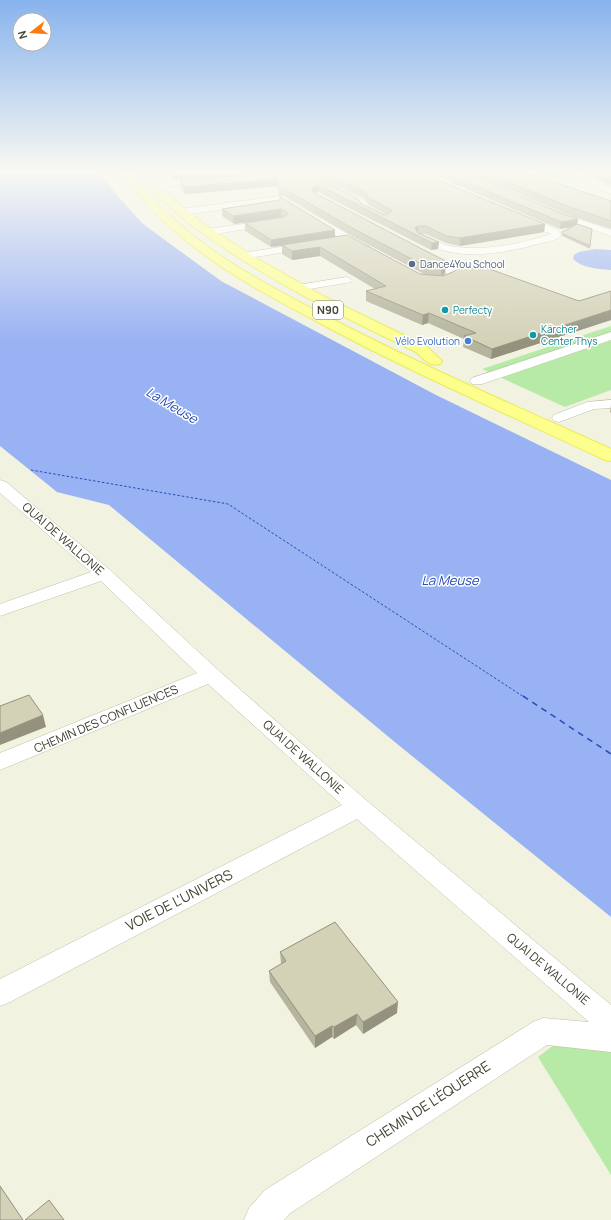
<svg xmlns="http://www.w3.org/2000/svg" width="611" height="1220" font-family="Manrope,sans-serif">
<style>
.green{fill:#b7eaa6}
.water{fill:#98b2f4}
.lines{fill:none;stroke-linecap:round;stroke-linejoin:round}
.ferry-far1{stroke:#264db4;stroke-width:1;stroke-dasharray:2.5 2;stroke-linecap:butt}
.ferry{stroke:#264db4;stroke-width:1.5;stroke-dasharray:6 5;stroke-linecap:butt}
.minor-casing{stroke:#c0bfa6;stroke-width:1}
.major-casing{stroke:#eaea57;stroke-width:2}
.minor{fill:#fff;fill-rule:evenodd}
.major{fill:#fdff8d;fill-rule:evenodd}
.wall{fill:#b5b49d}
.shaded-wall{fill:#94927f}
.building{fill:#d3d1b6;stroke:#94927f}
.service-dot{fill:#5c6f8a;stroke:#fff;stroke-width:1.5}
.culture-dot{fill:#0f9aa8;stroke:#fff;stroke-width:1.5}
.shop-dot{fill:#3f7fe0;stroke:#fff;stroke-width:1.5}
.labels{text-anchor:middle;stroke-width:3;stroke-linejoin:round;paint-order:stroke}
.far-service-label{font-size:10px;fill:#4e5e75;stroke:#fff;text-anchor:start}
.far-culture-label{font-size:10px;fill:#0d838f;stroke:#fff;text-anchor:start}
.far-shop-label{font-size:10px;fill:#366cbe;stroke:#fff;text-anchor:end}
.shield{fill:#fff;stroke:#7b7b70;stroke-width:1}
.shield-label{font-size:11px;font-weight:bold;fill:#434232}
.street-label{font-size:12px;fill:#434232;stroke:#fff}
.water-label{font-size:13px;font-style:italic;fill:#264db4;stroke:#fff}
.near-street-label{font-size:14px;fill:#434232;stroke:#fff}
</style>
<rect width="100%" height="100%" fill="#f2f2e1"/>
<g class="green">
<polygon points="545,172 566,172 583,181 563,182"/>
<polygon points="611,326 611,390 565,407 482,369"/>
<polygon points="586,1021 611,1043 611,1175 538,1057"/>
</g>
<g class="water">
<polygon points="0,172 99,172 115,193 143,224 221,281 436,395 611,480 611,917 396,743 109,505 57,492 0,446"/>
<path d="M595,249L611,250V270C599,269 582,268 573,259L574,255L579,252Z"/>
</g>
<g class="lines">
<polyline class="ferry-far1" points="31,470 228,504 524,697"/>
<polyline class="ferry" points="523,696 611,754"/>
<g class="minor-casing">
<g id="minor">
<polygon points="247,172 256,173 235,181 152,188 148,185 152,182 234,177"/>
<polygon points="297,172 307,172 364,200 368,206 390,218 385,221 382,220 362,210 358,204"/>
<polygon points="569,172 579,172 611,188 611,194"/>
<polygon points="280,196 369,246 370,248 369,250 361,250 279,202 182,215 177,212 182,209"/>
<polygon points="553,210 611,230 611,236 550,215 548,213"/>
<path d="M521,215L559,230L561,236C556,241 545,242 538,244C504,253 462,261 429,245C424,243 419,241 416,237L421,234C431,237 439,244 450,246C483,252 520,244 551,234L518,220L516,218L518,216Z"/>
<polygon points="270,220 275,223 273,225 208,235 203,232 208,229"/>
<polygon points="306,243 311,246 310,248 243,259 238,256 243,253"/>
<path d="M422,249L456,265L457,267L456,271L458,274C452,282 437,286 427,283L426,281L427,279L446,275L447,274L445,271L446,268L418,254L417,252L418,250Z"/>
<polygon points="347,277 352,280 351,282 298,291 292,288 298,285"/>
<polygon points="611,332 611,340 482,384 472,384 470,381 472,378"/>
<polygon points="611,400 611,408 594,409 559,422 554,421 552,418 554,415 587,402"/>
<polygon points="0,480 6,482 110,570 218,670 367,801 611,1005 611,1052 547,1045 289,1214 284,1220 244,1220 249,1208 265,1190 533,1022 543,1018 589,1022 357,819 10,1002 0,1006 0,979 342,805 208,684 0,770 0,753 197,673 101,581 0,616 0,604 91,572 0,493"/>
</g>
</g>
<g class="major-casing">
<g id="major">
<path d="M121,172H131C185,244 256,279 334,320C425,367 518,407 611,449V461L605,460C512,416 417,375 327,327C248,285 174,247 121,172Z"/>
<path d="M154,184L157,185L201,222L254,257L325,297L426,346L442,361L440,364C429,367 424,359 416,352C339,315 263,278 194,227C179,216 165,202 151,189L149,187Z"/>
</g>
</g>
<use href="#minor" class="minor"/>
<use href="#major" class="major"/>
</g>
<g class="wall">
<polygon points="168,172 243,172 234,176 174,179"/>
<polygon points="306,172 362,204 382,214 386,215 387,215 369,205 365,199 310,172 423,172 423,174 545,224 544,232 460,246 446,243 426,234 420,234 439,242 438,249 431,250 318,192 314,193 445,261 445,274 442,276 443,276 455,271 459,267 459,263 471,269 579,301 611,291 611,320 491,359 463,347 464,339 428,323 422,325 366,301 366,291 375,289 320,256 292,260 282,254 282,246 271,247 245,231 245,223 282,217 281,217 234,224 222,216 222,209 280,200 280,197 335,230 335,237 420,274 424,274 352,236 284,196 279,196 278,186 185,194 180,187 180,180 235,176"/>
<polygon points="432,172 464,172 577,224 592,229 590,249 562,236 562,232 571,227 560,229 433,175"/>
<polygon points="467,172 523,172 611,201 611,229 569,215"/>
<polygon points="584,172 611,172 611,186"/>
<polygon points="611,405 611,413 610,412"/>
<polygon points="280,952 397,1013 363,1034 356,1025 334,1039 332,1037 315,1048 270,982 269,971 281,964"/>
</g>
<g class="shaded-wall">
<polygon points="183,172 243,172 234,176 174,179 173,173"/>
<polygon points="278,179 278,186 185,194 185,187"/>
<polygon points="318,185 318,192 313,193 312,190 313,187"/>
<polygon points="281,209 281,217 234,224 233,216"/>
<polygon points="578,219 577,226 560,229 561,222"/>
<polygon points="545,224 544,232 460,246 460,238"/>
<polygon points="418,226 418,234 415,228"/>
<polygon points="335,230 335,237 271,247 271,240"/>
<polygon points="439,242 438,249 431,250 432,243"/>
<polygon points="320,247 320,256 292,260 292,251"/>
<polygon points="446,266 445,274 441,276 441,268"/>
<polygon points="611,310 611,320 491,359 492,349"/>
<polygon points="429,313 428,323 422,325 423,315"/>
<polygon points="43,715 46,727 0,745 0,733"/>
<polygon points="398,1002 397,1013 363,1034 363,1022"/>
<polygon points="357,1014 356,1025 334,1039 334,1027"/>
<polygon points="332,1026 332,1037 315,1048 315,1036"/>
</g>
<g class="building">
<polygon points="245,172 306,172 357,198 362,204 382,214 386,215 391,212 391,210 369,198 365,192 324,172 422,172 423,174 545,224 460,238 446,236 426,226 418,226 415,228 418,233 439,242 432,243 318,185 313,187 312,190 313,192 445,261 446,266 441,268 427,267 352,228 284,189 279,189 278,179 185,187 180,180 235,176"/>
<polygon points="441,172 464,172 563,214 578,219 561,222"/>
<polygon points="483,172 522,172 611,201 611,221 570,207"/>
<polygon points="598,172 611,172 611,179"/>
<polygon points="280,197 335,230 271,240 245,223 284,217 287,215 287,212 281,209 233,216 222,209 280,200"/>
<polygon points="577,224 592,229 590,246 563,234 562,232"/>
<polygon points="347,235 420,274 443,276 455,271 460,266 459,263 471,269 481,266 579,301 611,291 611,310 492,349 464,336 476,333 429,313 423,315 366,291 386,286 320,247 292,251 282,245"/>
<polygon points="29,695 43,715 0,733 0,706"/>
<polygon points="335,922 398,1002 363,1022 357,1014 334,1027 332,1026 315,1036 269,971 286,961 280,952"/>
<polygon points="0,1186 23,1220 0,1220"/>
<polygon points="49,1200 64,1220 25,1220"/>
</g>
<linearGradient id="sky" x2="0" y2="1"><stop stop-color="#88b3ed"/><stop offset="0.5" stop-color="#f9f9f2"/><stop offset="1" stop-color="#f9f9f2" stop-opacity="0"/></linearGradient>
<rect width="611" height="343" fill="url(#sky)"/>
<circle class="service-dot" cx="412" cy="264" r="4"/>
<g class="culture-dot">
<circle cx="445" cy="310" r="4"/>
<circle cx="533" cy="335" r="4"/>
</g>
<circle class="shop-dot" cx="468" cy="341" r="4"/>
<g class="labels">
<g class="far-service-label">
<text x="420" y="268">Dance4You School</text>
</g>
<g class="far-culture-label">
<text x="453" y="314">Perfecty</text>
<text x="541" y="333">Kärcher<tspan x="541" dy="12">Center Thys</tspan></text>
</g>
<g class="far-shop-label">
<text x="460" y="345">Vélo Evolution</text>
</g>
<rect class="shield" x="313" y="301" width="30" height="18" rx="3"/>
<g class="shield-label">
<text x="328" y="314">N90</text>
</g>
<g class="street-label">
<text transform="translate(63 539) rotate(41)" y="4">QUAI DE WALLONIE</text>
<text transform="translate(106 719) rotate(-23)" y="4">CHEMIN DES CONFLUENCES</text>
<text transform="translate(303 757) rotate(42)" y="4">QUAI DE WALLONIE</text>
<text transform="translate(548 969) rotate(40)" y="4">QUAI DE WALLONIE</text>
</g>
<g class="water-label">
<text transform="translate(172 405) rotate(31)" y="5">La Meuse</text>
<text x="450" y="585">La Meuse</text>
</g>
<g class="near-street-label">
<text transform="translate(179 900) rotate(-27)" y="5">VOIE DE L'UNIVERS</text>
<text transform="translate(428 1104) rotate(-33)" y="5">CHEMIN DE L'ÉQUERRE</text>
</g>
</g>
<g transform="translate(32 32) rotate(253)"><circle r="19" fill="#ffffff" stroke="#b4b3ad"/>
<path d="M0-3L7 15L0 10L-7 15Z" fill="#ff7a0b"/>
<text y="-6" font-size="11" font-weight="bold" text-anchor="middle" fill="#434232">N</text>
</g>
</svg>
